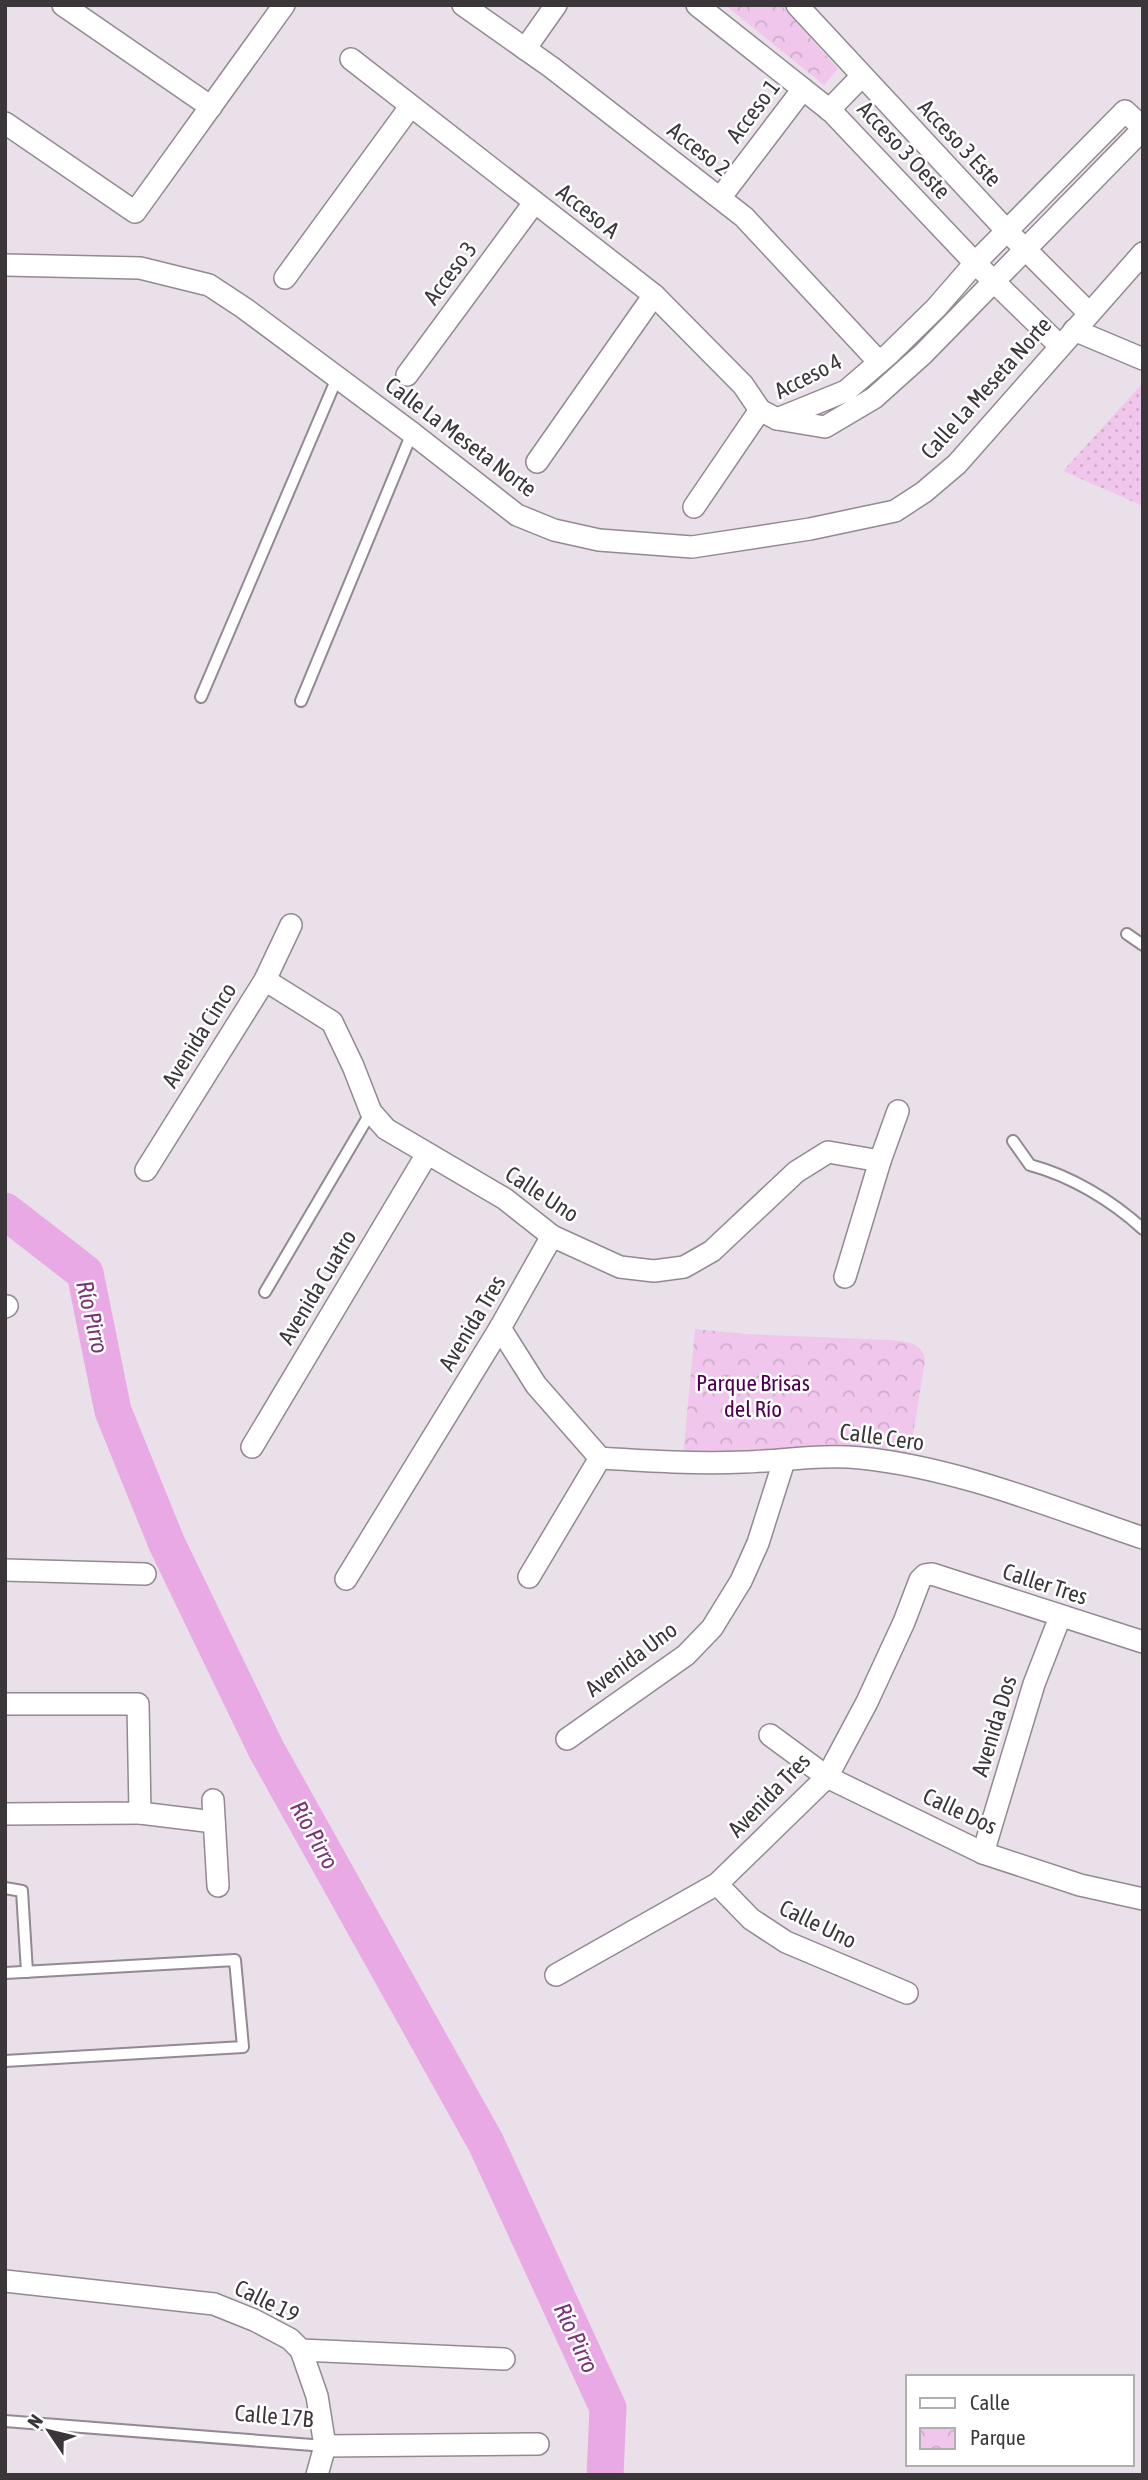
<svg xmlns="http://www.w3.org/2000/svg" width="1148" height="2480" font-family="'Asap Condensed',sans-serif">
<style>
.grass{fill:url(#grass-dots)}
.park{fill:url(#park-crowns)}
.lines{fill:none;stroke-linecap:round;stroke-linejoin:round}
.river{stroke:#e8a9e5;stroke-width:37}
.lane-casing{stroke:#938992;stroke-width:14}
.street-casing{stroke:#938992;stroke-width:24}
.lane{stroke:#fff;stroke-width:10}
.street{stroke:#fff;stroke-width:21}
.labels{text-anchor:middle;stroke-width:5;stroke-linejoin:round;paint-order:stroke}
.street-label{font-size:23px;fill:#3a363a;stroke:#fff}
.park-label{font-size:23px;fill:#4f004f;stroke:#fff}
.water-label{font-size:24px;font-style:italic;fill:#7c327b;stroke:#fff}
</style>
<defs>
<pattern id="grass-dots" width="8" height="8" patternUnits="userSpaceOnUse" patternTransform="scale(1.75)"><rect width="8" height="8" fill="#f0c6ed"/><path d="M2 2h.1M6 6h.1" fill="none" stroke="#cfabcc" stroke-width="1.8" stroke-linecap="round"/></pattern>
<pattern id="park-crowns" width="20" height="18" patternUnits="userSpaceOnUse" patternTransform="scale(1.75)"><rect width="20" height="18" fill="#f0c6ed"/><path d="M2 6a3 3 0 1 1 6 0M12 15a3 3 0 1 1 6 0" fill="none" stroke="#cfabcc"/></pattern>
</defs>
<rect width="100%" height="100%" fill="#eae0e9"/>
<polygon class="grass" points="1143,383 1143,506 1063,471"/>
<g class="park">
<polygon points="725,5 781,5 838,69 824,85"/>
<path d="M695,1329L747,1334L890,1340C907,1342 924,1342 925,1362L910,1452L905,1457L683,1456Z"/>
</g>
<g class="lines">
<polyline class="river" points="5,1211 85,1273 113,1411 167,1544 266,1749 486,2143 608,2408 605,2475"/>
<g class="lane-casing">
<g id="lane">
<polyline points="201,697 337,378"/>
<polyline points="301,701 412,433"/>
<polyline points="1127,934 1143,945"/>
<path d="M1013,1141L1030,1165C1071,1176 1111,1200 1143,1229"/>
<polyline points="265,1292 371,1112"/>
<polyline points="5,1888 22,1891 27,1972"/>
<polyline points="5,1973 235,1960 243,2047 5,2061"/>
<polyline points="5,2421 325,2446"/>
</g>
</g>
<g class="street-casing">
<g id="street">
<polyline points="63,5 211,107"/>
<polyline points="463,5 551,67 744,217 879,362"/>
<polyline points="697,5 832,112 975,263 1060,346"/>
<polyline points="797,5 1007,231 1089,313"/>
<polyline points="525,49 556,5"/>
<polyline points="351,59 654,295 743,385 760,410 777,419"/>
<polyline points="829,110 861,77"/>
<polyline points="5,123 135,212 284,5"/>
<polyline points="1143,128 1125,111 975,263 936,308 889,354 846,391 777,419 825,427 874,398 923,354 1143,129"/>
<polyline points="720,198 803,89"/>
<polyline points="5,265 140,268 209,285 244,308 412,433 517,515 554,530 599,540 692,547 810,529 895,511 924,492 957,464 1143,253"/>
<polyline points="285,278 410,107"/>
<polyline points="1074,330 1143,359"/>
<polyline points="407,375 534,203"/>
<polyline points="537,462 654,295"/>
<polyline points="694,507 760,410"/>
<polyline points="265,980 332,1022 353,1066 371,1112 386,1129 505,1199 552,1236 620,1267 654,1271 684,1267 712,1251 796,1172 828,1152 880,1161"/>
<polyline points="146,1170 265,980 291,925"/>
<polyline points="845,1277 880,1161 898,1111"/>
<polyline points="5,1307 7,1306"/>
<path d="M500,1328L536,1385L600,1458C648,1461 695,1464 744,1462C783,1461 821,1454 861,1458C958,1468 1051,1507 1143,1538"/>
<polyline points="252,1447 427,1154"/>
<polyline points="5,1570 145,1574"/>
<polyline points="529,1577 600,1458"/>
<polyline points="346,1579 500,1328 552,1236"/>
<polyline points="5,1704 138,1704 140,1813 5,1814"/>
<polyline points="770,1735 827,1777 983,1853 1080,1885 1143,1899"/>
<polyline points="567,1739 686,1655 712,1628 741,1581 758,1543 784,1461"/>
<polyline points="213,1800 218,1886"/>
<polyline points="140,1813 214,1822"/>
<polyline points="983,1853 1034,1684 1060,1617"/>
<polyline points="717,1884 751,1919 786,1942 907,1993"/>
<polyline points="556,1975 717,1884 827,1777 867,1702 904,1622 920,1580 925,1575 932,1574 1143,1642"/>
<polyline points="5,2281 214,2304 254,2320 290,2339 301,2350 504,2359"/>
<polyline points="301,2350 317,2396 325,2446 317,2475"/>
<polyline points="325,2446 538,2444"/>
</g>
</g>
<use href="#lane" class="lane"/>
<use href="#street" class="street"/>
</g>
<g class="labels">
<g class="street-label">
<text transform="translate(753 111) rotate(-53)" y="8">Acceso 1</text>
<text transform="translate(960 143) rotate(47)" y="8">Acceso 3 Este</text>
<text transform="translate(699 149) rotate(38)" y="8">Acceso 2</text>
<text transform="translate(904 150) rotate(47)" y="8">Acceso 3 Oeste</text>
<text transform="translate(588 211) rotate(38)" y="8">Acceso A</text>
<text transform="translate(450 273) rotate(-53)" y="8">Acceso 3</text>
<text transform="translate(808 376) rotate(-27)" y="8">Acceso 4</text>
<text transform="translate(986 388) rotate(-48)" y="8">Calle La Meseta Norte</text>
<text transform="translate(461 437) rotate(37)" y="8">Calle La Meseta Norte</text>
<text transform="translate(199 1035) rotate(-58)" y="8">Avenida Cinco</text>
<text transform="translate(542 1194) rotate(33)" y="8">Calle Uno</text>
<text transform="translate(317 1287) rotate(-59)" y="8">Avenida Cuatro</text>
<text transform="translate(472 1323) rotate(-59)" y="8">Avenida Tres</text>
<text transform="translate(882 1437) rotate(8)" y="8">Calle Cero</text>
<text transform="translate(1045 1584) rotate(18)" y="8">Caller Tres</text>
<text transform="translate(631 1659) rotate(-37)" y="8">Avenida Uno</text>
<text transform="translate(994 1726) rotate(-73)" y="8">Avenida Dos</text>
<text transform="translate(769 1795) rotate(-46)" y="8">Avenida Tres</text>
<text transform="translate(960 1811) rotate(25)" y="8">Calle Dos</text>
<text transform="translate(818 1924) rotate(26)" y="8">Calle Uno</text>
<text transform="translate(267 2301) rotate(26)" y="8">Calle 19</text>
<text transform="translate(274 2416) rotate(5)" y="8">Calle 17B</text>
</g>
<g class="park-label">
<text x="753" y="1391">Parque Brisas<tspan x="753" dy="26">del Río</tspan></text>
</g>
<g class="water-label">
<text transform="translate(92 1317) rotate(77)" y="8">Río Pirro</text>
<text transform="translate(314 1835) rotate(61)" y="8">Río Pirro</text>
<text transform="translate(576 2338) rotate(65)" y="8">Río Pirro</text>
</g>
</g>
<rect width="1148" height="2480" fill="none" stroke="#3a363a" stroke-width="14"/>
<rect x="906" y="2375" width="228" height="91" fill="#ffffff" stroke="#b0afb0" stroke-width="2"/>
<rect x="920" y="2398" width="35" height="10" fill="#ffffff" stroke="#b0afb0" stroke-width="2"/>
<text x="970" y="2410" font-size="21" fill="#3a363a">Calle</text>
<rect x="920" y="2428" width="35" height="21" fill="url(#park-crowns)" stroke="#b0afb0" stroke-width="2"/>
<text x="970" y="2445" font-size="21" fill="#3a363a">Parque</text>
<g transform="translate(49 2431) rotate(305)" stroke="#ffffff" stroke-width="5" paint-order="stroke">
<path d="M0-5L12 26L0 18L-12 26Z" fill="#3a363a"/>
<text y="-10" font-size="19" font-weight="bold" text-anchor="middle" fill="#3a363a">N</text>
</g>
</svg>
